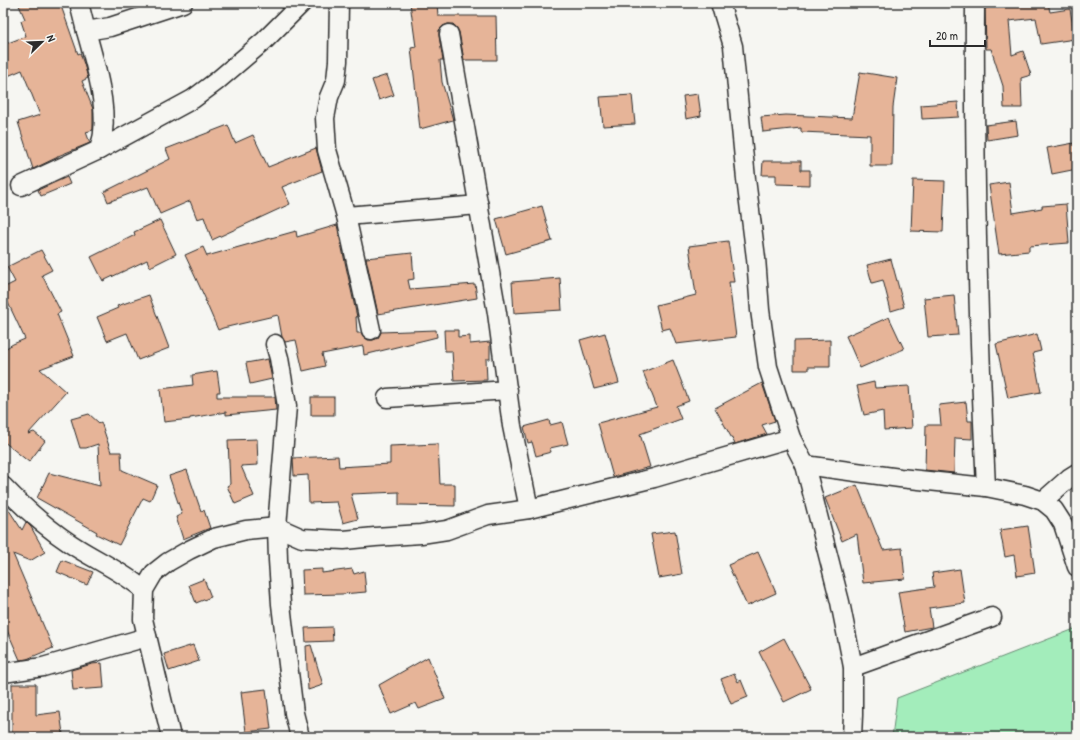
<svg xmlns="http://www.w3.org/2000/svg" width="1080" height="740" font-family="'Patrick Hand',sans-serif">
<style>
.green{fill:#a3edbb;stroke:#678c73}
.building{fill:#e6b498;stroke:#2b2b2b}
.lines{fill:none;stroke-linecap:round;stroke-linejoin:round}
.minor-casing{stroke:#2b2b2b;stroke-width:21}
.minor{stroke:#f6f6f2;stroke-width:18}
</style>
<rect width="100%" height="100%" fill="#f6f6f2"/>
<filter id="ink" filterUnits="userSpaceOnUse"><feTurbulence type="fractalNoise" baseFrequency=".025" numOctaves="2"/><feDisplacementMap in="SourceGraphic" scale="8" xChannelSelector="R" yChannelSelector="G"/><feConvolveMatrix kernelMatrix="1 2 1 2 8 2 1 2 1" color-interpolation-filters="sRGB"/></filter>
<g filter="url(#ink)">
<polygon class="green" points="1077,628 1077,737 892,737 897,698"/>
<g class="building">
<polygon points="18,3 60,3 78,54 80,53 84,64 88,78 82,81 93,109 93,130 86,132 90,143 58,156 58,157 33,169 18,122 40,115 22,70 3,78 3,45 26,36 21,21 25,19"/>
<polygon points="410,3 437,3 438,16 496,16 497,60 464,60 459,32 457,28 453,24 448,24 443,26 439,30 439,36 443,60 440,60 442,82 453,120 420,129 411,48 416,47"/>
<polygon points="1034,3 1048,3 1050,12 1070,9 1075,39 1041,44 1036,18 1009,21 1012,55 1023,51 1031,75 1021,78 1022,108 1004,108 1003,86 991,49 986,49 985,8"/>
<polygon points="860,72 897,78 893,107 892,166 870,166 870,135 801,132 801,128 763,132 761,117 786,115 852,118"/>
<polygon points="387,75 394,95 379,100 372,80"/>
<polygon points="698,94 701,116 686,119 683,96"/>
<polygon points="632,95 635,124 603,126 600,97"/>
<polygon points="958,102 959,117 922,119 921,105"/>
<polygon points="1016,121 1018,135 987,140 986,125"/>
<polygon points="228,125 235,143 253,135 268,167 316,148 322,171 282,187 290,204 212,240 204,217 197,219 190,201 160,214 148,187 108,202 104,192 170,159 166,149"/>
<polygon points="1074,143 1077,159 1077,169 1052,174 1047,148"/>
<polygon points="763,161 801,161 801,170 810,170 810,185 776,184 776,175 762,175"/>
<polygon points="67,177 70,184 41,196 38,190"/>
<polygon points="913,180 945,181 943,232 911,231"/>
<polygon points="1009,182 1013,213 1042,208 1042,206 1066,204 1069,243 1029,246 1029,251 999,254 989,185"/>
<polygon points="542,206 552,241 506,254 496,219"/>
<polygon points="160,220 176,254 150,267 147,260 103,281 91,257 135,235 134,232"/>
<polygon points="337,225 357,317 356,317 357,333 361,333 364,337 368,340 373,340 378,338 381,332 436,330 437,337 364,355 363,346 322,354 325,366 303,371 296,340 285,342 282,337 278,315 223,328 218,330 205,300 206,300 185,255 203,247 207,256 296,231 297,237"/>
<polygon points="728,241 734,282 729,282 736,337 676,344 670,328 662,330 656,305 696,295 689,246"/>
<polygon points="41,250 52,270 42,275 61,312 57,314 74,356 40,369 66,392 28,434 34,432 45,441 29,462 3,441 3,350 13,344 25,339 3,292 3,288 15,282 7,267"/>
<polygon points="412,253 414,279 408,280 410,289 475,284 477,298 378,314 366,258"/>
<polygon points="891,259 904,307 891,311 883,280 872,283 867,265"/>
<polygon points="560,278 562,310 514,313 512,282"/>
<polygon points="149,295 169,348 138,360 127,333 107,341 97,317 118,308 117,306"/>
<polygon points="954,295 958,335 928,337 924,298"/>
<polygon points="889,317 904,349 860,368 846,336"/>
<polygon points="444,330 458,330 458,337 470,336 470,344 490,342 490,359 486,359 487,380 454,381 452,351 445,351"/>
<polygon points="605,333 619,383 594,389 580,340"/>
<polygon points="1037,334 1041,351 1033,353 1041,392 1008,398 996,344"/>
<polygon points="830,340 830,367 808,367 808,370 794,370 794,341"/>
<polygon points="268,359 272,379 250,384 246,363"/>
<polygon points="673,360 689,401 676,406 681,419 640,434 650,467 613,477 598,423 657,407 643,372"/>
<polygon points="217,371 220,392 217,392 217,397 275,397 276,410 226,415 226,412 190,418 190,419 164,422 160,389 193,385 192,375"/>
<polygon points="874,382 875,388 909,386 912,428 884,430 883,411 864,415 857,386"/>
<polygon points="762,383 775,421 762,425 767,434 735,444 715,408"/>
<rect x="311" y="397" width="23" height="18"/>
<polygon points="966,402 968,421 972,421 972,439 955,438 954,473 925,470 926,425 941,425 939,405"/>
<polygon points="89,414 99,423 101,422 111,452 121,452 122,470 157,485 150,501 143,498 119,545 96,534 97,532 37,498 49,473 100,486 98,444 86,448 80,448 71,419"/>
<polygon points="549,420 550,425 562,422 568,444 550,448 551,452 536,456 532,442 528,443 524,427"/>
<polygon points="257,439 258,465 241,466 254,496 235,504 227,486 230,484 228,440"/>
<polygon points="438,444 440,484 455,484 455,506 399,505 399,492 351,494 358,519 343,523 337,502 309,503 308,475 294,476 293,458 338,456 339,467 390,464 390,446"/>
<polygon points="187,470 201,511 204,510 210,528 183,539 176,517 182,514 169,476"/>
<polygon points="857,485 883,550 902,548 905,579 863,583 857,534 842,541 825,498"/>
<polygon points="3,501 22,530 26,522 31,527 45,552 30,561 13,554 53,648 27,659 20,660 3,621"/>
<polygon points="1028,526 1035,573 1017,576 1014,555 1005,557 1000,530"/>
<polygon points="675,531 682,574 659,578 651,534"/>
<polygon points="758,552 776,593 747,606 728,565"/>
<polygon points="62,560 93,572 87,585 57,572"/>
<polygon points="322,569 322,573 352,569 354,574 364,571 366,592 342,594 303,595 302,570"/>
<polygon points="960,569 965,603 929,608 932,627 905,632 898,592 934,587 932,573"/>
<polygon points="204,579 211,597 196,603 189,585"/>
<polygon points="332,627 333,641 306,642 305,628"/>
<polygon points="784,638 811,689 784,702 759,652"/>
<polygon points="193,645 199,661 169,671 164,654"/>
<polygon points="311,645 323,685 308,690 306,646"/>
<polygon points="428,657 445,699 419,709 416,703 391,714 379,685"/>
<polygon points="102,663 104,688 73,690 71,670 92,664"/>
<polygon points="734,674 738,682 741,680 748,697 731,704 721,679"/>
<polygon points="12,684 36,684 36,715 60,712 63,734 12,733"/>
<polygon points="266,689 271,729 246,732 241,692"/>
</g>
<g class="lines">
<g class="minor-casing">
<g id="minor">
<polyline points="79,3 86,31 110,27 183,3"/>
<polyline points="339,3 338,61 336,80 329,97 325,118 327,150 346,216 371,330"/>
<polyline points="720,3 733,46 746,179 756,258 760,310 768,367 791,438 805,465 840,602 853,667 853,715 852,737"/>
<path d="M975,3C974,164 978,326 986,487"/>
<polyline points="449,34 497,313 512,426 529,509"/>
<polyline points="99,150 193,99 217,81 264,41 302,3"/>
<path d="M21,186L99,150C100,144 103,138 103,132C107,102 94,60 86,31"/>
<polyline points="346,216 479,205"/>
<polyline points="275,344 279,358 287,406 277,527 278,560 281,604 287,656 294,713 300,737"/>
<polyline points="387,398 508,390"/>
<polyline points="805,465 900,478 986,487 1025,495 1043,501 1054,510 1063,524 1077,567"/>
<path d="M3,486C23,507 47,528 71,544C95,560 122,571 144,590"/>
<polyline points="1043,501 1069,478 1077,473"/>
<polyline points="853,667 992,617"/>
<polyline points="3,673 43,667 147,637"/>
<polyline points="171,737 143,619 144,590 154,573 168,562 189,550 214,538 246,530 277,527 302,538 344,540 375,537 421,534 447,530 488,515 529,509 654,478 791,438"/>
</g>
</g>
<use href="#minor" class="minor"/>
</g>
</g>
<rect width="1080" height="740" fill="none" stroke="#f6f6f2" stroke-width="16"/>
<rect x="8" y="8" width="1064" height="724" fill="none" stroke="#2b2b2b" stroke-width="1.5" filter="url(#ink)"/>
<g transform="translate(42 42) rotate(67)" stroke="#f6f6f2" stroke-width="3" paint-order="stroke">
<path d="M0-3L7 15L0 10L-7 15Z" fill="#2b2b2b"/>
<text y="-6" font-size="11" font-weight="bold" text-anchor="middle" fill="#2b2b2b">N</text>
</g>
<path d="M930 40v6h55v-6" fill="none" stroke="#2b2b2b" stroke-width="2"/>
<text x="936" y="40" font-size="12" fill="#2b2b2b" stroke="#f6f6f2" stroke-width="3" paint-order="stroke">20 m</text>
</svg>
